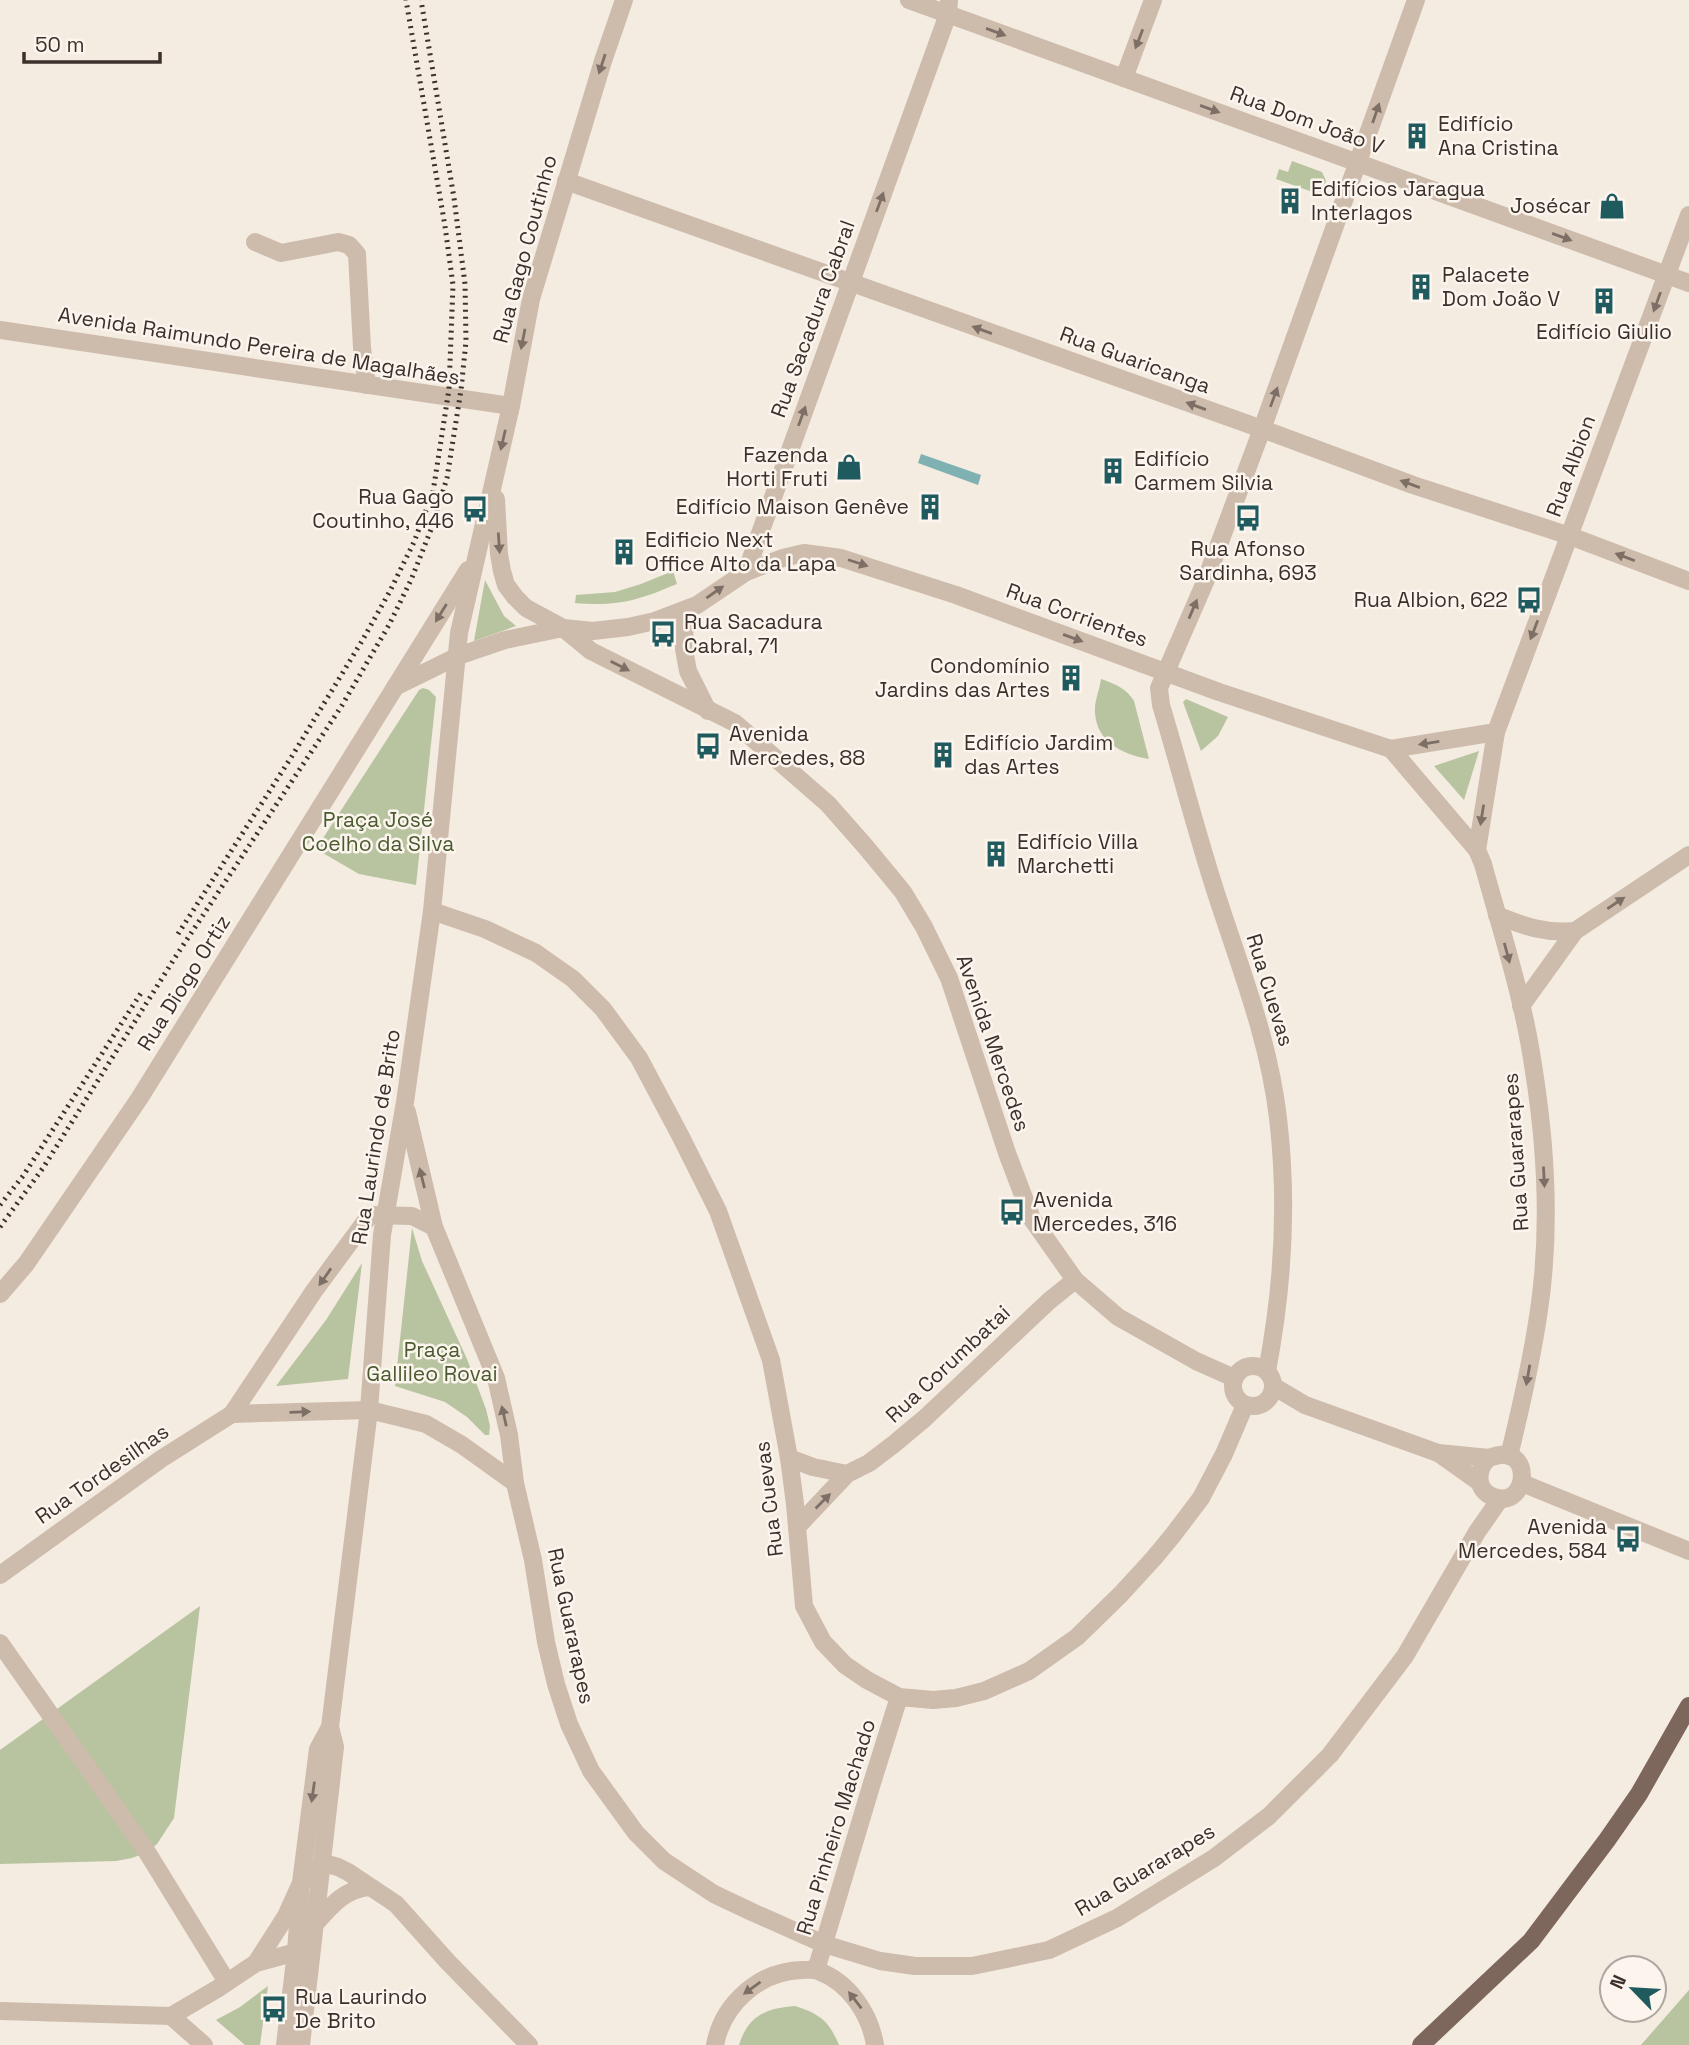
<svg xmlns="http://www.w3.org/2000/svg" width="1689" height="2045" font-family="'Space Grotesk',sans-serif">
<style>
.green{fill:#b8c4a0}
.water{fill:#7fb0b2}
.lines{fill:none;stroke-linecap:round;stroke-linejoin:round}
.minor{stroke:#cdbbac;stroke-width:18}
.major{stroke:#7d675c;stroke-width:18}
.rail{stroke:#3b302b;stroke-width:5;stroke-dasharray:2 5;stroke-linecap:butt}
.oneway{fill:#7d6f65}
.labels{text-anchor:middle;stroke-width:5;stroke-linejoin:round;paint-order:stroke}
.street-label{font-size:21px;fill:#3b302b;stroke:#fbf5ee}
.poi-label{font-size:21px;fill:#3b302b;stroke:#fbf5ee;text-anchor:start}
.park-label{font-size:21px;fill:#4a5a2e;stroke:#fbf5ee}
</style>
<rect width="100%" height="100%" fill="#f4ebe1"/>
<g class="green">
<polygon points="1292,161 1322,172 1326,181 1321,195 1276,179 1279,169 1288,172"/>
<path d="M673,571L677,584C639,600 617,607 575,603L576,595L615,592L641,584Z"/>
<polygon points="485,580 504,616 516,626 474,641"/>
<path d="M1101,679C1115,684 1126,688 1134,701L1149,759C1120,754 1093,740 1095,706C1096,697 1100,688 1101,679Z"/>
<polygon points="423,688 429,690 436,697 416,885 359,874 316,849 419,690"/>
<polygon points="1186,699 1228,717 1218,736 1201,751 1183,702"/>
<polygon points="1479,751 1464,800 1434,766"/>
<polygon points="412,1228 422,1261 467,1359 486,1409 490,1426 489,1435 485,1435 467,1417 445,1402 395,1386"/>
<polygon points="362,1263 348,1379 276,1386 326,1320"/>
<polygon points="200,1606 174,1818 157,1844 147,1852 132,1858 116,1861 0,1864 0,1750"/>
<polygon points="268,1986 260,2045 245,2045 216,2020 240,2007"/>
<polygon points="1689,1990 1689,2045 1641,2045"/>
<path d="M795,2006C820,2014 829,2021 839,2045H739C748,2016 766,2008 795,2006Z"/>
</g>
<polygon class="water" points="921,454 981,475 978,485 918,463"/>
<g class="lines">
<g class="minor">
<polyline points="909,0 1689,283"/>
<polyline points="1124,78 1153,0"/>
<polyline points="566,181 1262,429 1413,485 1570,536 1689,581"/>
<polyline points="255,242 281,253 338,242 349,245 357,254 362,348 367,385"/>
<polyline points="0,330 511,406"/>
<polyline points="496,499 499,554 502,571 506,585 515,597 526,608 563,628 591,651 735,723 828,804 865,846 903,892 924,927 949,978 1007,1153 1032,1219 1075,1280 1118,1317 1196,1361 1234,1378"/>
<polyline points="746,572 948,14 949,0"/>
<polyline points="685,610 684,649 688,671 708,711"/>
<polyline points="395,687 458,656 505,640 563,628 593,631 628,627 655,621 697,605 746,572 783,558 804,553 841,558 956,595 1219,692 1391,749"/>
<path d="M1496,732L1391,749L1477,850L1483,864C1501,930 1523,997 1533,1065C1546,1145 1551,1229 1539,1310C1532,1359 1521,1407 1509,1456"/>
<polyline points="1477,850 1496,732 1689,215"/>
<polyline points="432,911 485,929 536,953 573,979 603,1009 639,1058 681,1137 718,1211 771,1360 789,1458 795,1504 804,1606 823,1642 845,1665 867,1680 899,1697 933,1700 956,1698 984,1691 1029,1671 1077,1637 1121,1594 1154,1558 1173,1535 1201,1498 1224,1454 1245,1405"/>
<path d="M1497,915C1523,926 1546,934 1575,931"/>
<polyline points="1521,1006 1575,931 1689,855"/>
<polyline points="407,1112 434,1227 496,1378 509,1435 515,1483 533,1560 546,1642 556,1684 569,1724 591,1771 636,1833 664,1861 714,1894 752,1912 824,1944 880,1961 915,1966 972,1966 1049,1950 1117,1918 1214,1858 1269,1816 1330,1755 1405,1656 1477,1532 1500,1499"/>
<polyline points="0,1294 26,1264 139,1099 468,570"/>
<circle cx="1253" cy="1386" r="20"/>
<path d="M1267,1371C1283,1287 1288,1202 1278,1118C1269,1040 1240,967 1216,893C1196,831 1180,768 1161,705L1159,688L1205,582L1262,429L1416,0"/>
<path d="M1273,1386L1305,1405L1438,1453L1489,1458C1534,1439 1530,1510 1494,1497C1475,1491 1476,1469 1489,1458"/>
<polyline points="232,1414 369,1410 398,1417 426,1424 462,1445 515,1483"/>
<polyline points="1441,1455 1479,1482"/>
<polyline points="789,1458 813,1467 847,1474"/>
<polyline points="1522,1483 1689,1551"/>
<polyline points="797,1527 847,1474 869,1463 894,1444 925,1418 1049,1301 1075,1280"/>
<polyline points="0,1575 161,1459 232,1414 314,1291 367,1219 371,1215 412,1216 434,1227"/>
<polyline points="0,1643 147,1852 227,1982"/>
<path d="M314,1925C330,1907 344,1889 369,1887"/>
<polyline points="256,1963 286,1916 301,1883 320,1867 331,1865 338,1867 348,1872 396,1904 447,1961 529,2045"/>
<polyline points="816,1970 872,1783 899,1697"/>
<polyline points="0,2011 171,2016 217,1989 256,1963 296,1952 313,1938"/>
<polyline points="171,2016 204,2045"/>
<polyline points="285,2045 296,1952 301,1883 318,1749 330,1727 369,1410 382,1235 405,1102 432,911 459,633 511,406 531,299 603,61 624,0"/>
<polyline points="301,2045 335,1747 330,1727"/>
<path d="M715,2045C723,2003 760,1971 802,1970C808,1970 814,1969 818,1971C849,1982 870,2014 875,2045"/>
</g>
<polyline class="major" points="1421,2045 1531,1941 1607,1840 1639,1794 1689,1706"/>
<g class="rail">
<polyline points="178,934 292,756 362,641 390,591 414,542 433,492 449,389 453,285 445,226 406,0"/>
<polyline points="0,1205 23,1176 143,990"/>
<polyline points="0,1227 43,1168 176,956 341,707 389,625 411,580 432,527 447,478 461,390 466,341 465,284 454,198 421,0"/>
</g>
</g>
<defs><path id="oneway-solid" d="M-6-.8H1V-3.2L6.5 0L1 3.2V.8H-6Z" transform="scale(1.75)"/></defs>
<g class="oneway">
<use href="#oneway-solid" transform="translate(996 32) rotate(20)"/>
<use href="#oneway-solid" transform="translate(1139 39) rotate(111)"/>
<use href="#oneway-solid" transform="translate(602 64) rotate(108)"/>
<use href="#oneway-solid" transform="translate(1210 109) rotate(20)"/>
<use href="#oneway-solid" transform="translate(1376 113) rotate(-71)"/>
<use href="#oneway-solid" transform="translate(880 202) rotate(-70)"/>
<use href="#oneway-solid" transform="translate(1562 237) rotate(20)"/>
<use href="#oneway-solid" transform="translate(1657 302) rotate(110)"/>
<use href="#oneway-solid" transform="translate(982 330) rotate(-160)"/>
<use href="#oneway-solid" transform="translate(523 339) rotate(101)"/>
<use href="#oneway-solid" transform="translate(1274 397) rotate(-70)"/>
<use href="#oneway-solid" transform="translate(1196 406) rotate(-160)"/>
<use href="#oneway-solid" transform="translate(802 416) rotate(-70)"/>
<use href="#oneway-solid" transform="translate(503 440) rotate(103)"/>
<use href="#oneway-solid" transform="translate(1410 484) rotate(-160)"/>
<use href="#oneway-solid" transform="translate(499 543) rotate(86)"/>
<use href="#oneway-solid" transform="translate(1625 557) rotate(-159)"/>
<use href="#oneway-solid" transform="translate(858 563) rotate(18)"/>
<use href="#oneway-solid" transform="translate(715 592) rotate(-35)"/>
<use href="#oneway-solid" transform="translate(1193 609) rotate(-67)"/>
<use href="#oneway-solid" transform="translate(441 613) rotate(122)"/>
<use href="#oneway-solid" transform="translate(1534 630) rotate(111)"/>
<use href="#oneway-solid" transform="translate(1073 638) rotate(20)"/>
<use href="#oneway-solid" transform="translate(620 666) rotate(27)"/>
<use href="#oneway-solid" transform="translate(1429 743) rotate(171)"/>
<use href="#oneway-solid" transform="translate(1482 815) rotate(99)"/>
<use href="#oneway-solid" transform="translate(1616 903) rotate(-34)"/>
<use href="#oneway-solid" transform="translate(1507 953) rotate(75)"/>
<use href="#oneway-solid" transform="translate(1544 1177) rotate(87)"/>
<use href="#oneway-solid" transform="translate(422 1178) rotate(-104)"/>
<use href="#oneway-solid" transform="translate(325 1277) rotate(125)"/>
<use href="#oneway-solid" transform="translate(1528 1375) rotate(100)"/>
<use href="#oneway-solid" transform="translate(300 1412) rotate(-2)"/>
<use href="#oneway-solid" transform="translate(504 1416) rotate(-103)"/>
<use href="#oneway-solid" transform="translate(823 1501) rotate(-45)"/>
<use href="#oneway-solid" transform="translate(313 1792) rotate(98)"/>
<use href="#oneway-solid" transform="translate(752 1988) rotate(144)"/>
<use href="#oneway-solid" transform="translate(855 2000) rotate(-128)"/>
</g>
<defs>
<g id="building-bare" transform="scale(2.1)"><path d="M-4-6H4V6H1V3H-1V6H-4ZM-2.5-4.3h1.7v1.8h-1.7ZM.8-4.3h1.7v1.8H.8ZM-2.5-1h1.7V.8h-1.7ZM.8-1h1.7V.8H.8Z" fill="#1f5a5e" stroke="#fbf5ee" stroke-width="2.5" paint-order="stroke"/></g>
<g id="shop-bare" transform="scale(2.1)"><path d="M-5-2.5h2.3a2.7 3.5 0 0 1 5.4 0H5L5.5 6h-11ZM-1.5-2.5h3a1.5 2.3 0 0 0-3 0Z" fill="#1f5a5e" stroke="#fbf5ee" stroke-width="2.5" paint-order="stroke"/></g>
<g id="bus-bare" transform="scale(2.1)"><path d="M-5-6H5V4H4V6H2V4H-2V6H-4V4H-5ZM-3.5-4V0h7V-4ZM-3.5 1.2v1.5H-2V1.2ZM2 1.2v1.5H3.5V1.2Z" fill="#1f5a5e" stroke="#fbf5ee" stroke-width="2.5" paint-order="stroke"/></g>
</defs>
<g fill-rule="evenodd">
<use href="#building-bare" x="1417" y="136"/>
<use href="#building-bare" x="1290" y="201"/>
<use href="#shop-bare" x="1612" y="206"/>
<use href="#building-bare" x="1421" y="287"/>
<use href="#building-bare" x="1604" y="301"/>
<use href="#shop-bare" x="849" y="467"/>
<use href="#building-bare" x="1113" y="471"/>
<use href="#building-bare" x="930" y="507"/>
<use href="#bus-bare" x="475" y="509"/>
<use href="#bus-bare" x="1248" y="518"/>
<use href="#building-bare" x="624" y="552"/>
<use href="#bus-bare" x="1529" y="600"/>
<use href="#bus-bare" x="663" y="634"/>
<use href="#building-bare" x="1071" y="678"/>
<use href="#bus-bare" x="708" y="746"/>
<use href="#building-bare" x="943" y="755"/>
<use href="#building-bare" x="996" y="854"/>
<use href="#bus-bare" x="1012" y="1212"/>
<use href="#bus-bare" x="1628" y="1539"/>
<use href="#bus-bare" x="274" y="2009"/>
</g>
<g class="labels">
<g class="street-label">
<text transform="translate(1307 120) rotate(20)" y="7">Rua Dom João V</text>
<text transform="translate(525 249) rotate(-75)" y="7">Rua Gago Coutinho</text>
<text transform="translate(813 319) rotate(-70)" y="7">Rua Sacadura Cabral</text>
<text transform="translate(259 346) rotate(9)" y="7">Avenida Raimundo Pereira de Magalhães</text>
<text transform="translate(1135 360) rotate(20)" y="7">Rua Guaricanga</text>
<text transform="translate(1571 466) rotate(-70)" y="7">Rua Albion</text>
<text transform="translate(1077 615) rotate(20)" y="7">Rua Corrientes</text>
<text transform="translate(184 983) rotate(-58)" y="7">Rua Diogo Ortiz</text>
<text transform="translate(1270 990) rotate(73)" y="7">Rua Cuevas</text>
<text transform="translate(993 1043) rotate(71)" y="7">Avenida Mercedes</text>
<text transform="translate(376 1137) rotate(-81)" y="7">Rua Laurindo de Brito</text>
<text transform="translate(1516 1152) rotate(-94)" y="7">Rua Guararapes</text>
<text transform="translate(948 1364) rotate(-43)" y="7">Rua Corumbatai</text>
<text transform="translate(102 1474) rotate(-35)" y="7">Rua Tordesilhas</text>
<text transform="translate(769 1499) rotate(-97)" y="7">Rua Cuevas</text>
<text transform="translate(571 1626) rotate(78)" y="7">Rua Guararapes</text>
<text transform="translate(836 1827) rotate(-73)" y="7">Rua Pinheiro Machado</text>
<text transform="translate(1145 1870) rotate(-31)" y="7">Rua Guararapes</text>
</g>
<g class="poi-label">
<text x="1438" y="131">Edifício<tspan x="1438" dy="24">Ana Cristina</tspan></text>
<text x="1311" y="196">Edifícios Jaragua<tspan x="1311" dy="24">Interlagos</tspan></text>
<text x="1591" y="213" text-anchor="end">Josécar</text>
<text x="1442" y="282">Palacete<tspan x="1442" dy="24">Dom João V</tspan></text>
<text x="1604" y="339" text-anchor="middle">Edifício Giulio</text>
<text x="828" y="462" text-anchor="end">Fazenda<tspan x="828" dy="24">Horti Fruti</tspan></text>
<text x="1134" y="466">Edifício<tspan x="1134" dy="24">Carmem Silvia</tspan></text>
<text x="454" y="504" text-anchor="end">Rua Gago<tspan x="454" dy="24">Coutinho, 446</tspan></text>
<text x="909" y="514" text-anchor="end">Edifício Maison Genêve</text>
<text x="645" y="547">Edificio Next<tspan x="645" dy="24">Office Alto da Lapa</tspan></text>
<text x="1248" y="556" text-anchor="middle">Rua Afonso<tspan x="1248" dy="24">Sardinha, 693</tspan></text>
<text x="1508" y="607" text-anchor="end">Rua Albion, 622</text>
<text x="684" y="629">Rua Sacadura<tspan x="684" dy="24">Cabral, 71</tspan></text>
<text x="1050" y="673" text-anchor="end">Condomínio<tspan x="1050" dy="24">Jardins das Artes</tspan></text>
<text x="729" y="741">Avenida<tspan x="729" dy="24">Mercedes, 88</tspan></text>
<text x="964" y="750">Edifício Jardim<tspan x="964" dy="24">das Artes</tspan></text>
<text x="1017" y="849">Edifício Villa<tspan x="1017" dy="24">Marchetti</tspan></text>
<text x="1033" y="1207">Avenida<tspan x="1033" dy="24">Mercedes, 316</tspan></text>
<text x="1607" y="1534" text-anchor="end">Avenida<tspan x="1607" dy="24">Mercedes, 584</tspan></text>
<text x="295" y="2004">Rua Laurindo<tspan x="295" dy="24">De Brito</tspan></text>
</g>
<g class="park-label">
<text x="378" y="827">Praça José<tspan x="378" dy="24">Coelho da Silva</tspan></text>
<text x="432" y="1357">Praça<tspan x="432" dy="24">Gallileo Rovai</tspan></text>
</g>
</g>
<g transform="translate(1633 1989) rotate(295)"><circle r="33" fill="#fbf5ee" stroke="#aea6a0" stroke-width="2"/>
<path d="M0-5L12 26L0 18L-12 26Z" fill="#1f5a5e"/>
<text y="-10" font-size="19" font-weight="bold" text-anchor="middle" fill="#3b302b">N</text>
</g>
<path d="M24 52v10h136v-10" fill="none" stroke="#3b302b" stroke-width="3.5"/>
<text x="35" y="52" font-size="21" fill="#3b302b" stroke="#fbf5ee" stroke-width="5" paint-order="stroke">50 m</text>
</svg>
